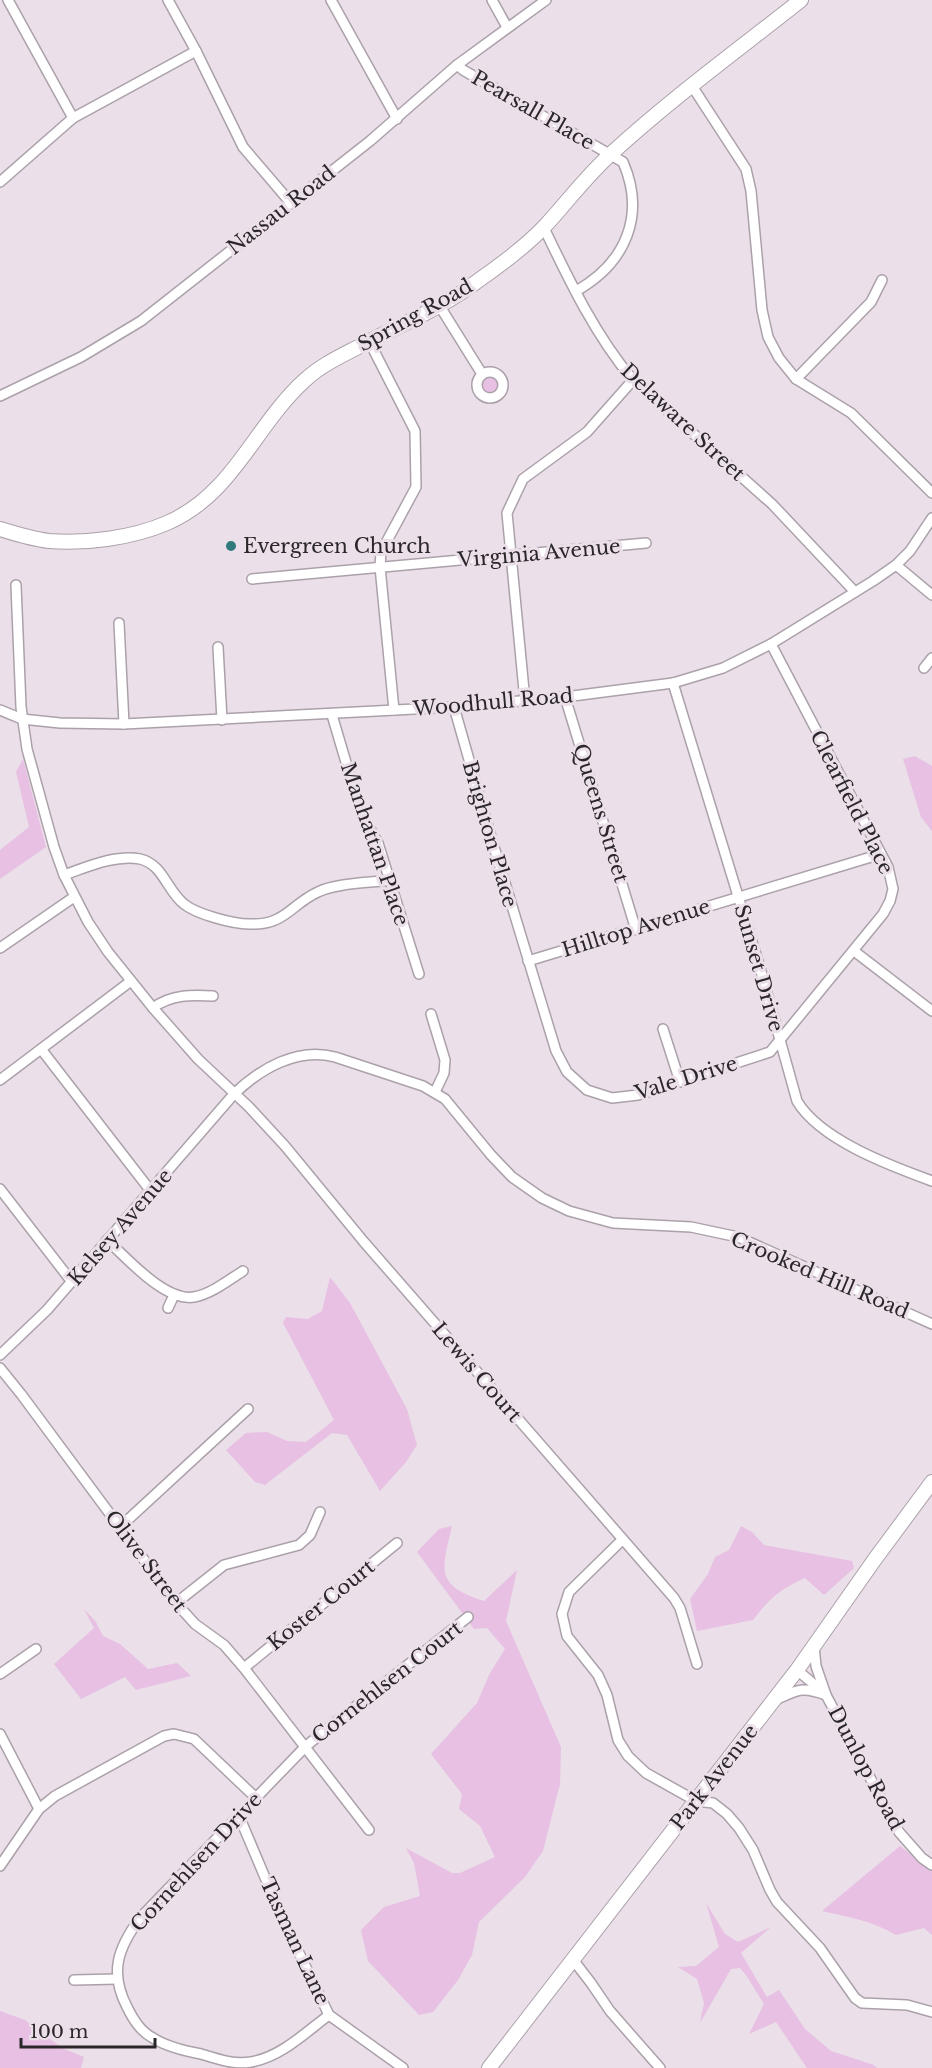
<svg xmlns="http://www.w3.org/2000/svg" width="932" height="2068" font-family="'Libre Baskerville',serif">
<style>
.green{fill:#e7c0e3}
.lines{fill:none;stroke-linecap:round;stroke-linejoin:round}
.minor-casing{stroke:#aba1aa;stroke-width:12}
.secondary-casing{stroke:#aba1aa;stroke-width:16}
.minor{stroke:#fff;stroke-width:9}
.secondary{stroke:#fff;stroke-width:14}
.poi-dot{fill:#307a7c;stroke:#ebdfe9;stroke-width:2}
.labels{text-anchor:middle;stroke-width:6;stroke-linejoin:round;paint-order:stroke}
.street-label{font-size:20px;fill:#2a2629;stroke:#ebdfe9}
.poi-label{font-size:20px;fill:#2a2629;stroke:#ebdfe9;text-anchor:start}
</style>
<rect width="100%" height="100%" fill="#ebdfe9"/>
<g class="green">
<circle cx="490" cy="385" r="10"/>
<polygon points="915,756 932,766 932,831 921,817 903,759"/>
<polygon points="23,759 46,847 0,879 0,850 29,827 16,772"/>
<polygon points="330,1277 350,1303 407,1409 417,1445 406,1462 380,1491 347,1435 332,1433 265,1485 255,1482 226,1450 246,1433 267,1432 287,1441 306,1442 334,1420 283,1323 286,1317 308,1319 322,1311"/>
<path d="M452,1526C442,1570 434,1585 484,1601L517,1570L506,1621L561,1747L560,1784L543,1851L525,1877L479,1922L472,1955L458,1980L433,2012L419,2015L368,1961L361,1930L384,1907L420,1896L414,1863L406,1848L452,1873H460L495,1857L480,1826L459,1809L462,1794L431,1754L477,1703L490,1673L505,1649L487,1628L474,1629L417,1552L439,1529Z"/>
<path d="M741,1526L752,1532L764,1545L852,1561L854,1568L824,1595L805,1578C779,1590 770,1598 753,1620L697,1631L690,1599L708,1574L715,1557L729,1550Z"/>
<polygon points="84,1609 96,1622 103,1636 120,1644 148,1669 177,1663 191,1676 136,1690 125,1677 81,1699 54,1664 94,1628"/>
<path d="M900,1846L932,1870V1935L924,1928L896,1935C873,1921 848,1917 822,1911Z"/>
<polygon points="706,1903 725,1934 738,1942 771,1927 741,1953 767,1997 779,1990 805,2029 831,2051 874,2065 877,2068 807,2068 776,2022 749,2034 764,2004 746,1975 740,1968 731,1969 700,2023 704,2003 697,1979 678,1967 696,1966 719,1947"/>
<polygon points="0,2011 25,2020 62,2048 84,2057 81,2068 0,2068"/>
</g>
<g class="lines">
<g class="minor-casing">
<g id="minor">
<polyline points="8,0 73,118"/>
<polyline points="168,0 196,51 243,147 290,202"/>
<polyline points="331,0 397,119"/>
<polyline points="492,0 507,27"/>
<path d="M457,65L463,70L623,162C646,215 626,263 576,291"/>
<polyline points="692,86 746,169 751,191 762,310 768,337 779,358 796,379 851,413 932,493"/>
<polyline points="0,182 73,118 196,51"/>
<path d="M544,228C569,280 595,335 633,380L772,504L855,592"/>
<polyline points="439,305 482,374"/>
<polyline points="369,341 415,431 416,487 381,552 380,567 394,710"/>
<circle cx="490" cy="385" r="13"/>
<polyline points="796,379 871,302 882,280"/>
<polyline points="0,396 81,357 141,321 370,141 457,65 546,0"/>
<polyline points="896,565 932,595"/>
<polyline points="252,579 646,543"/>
<polyline points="16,585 21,707 27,749 54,847 64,875 88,922 108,952 153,1008 198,1059 249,1107 285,1146 364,1242 674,1598 680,1608 697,1664"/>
<polyline points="119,623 124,724"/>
<polyline points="218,647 222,720"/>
<polyline points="924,668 932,658"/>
<path d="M673,683L760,968L797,1101C820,1140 891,1166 932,1181"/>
<polyline points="565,697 636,930"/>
<polyline points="525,701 507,513 523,479 587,432 633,380"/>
<polyline points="454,707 491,837 556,1051 567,1072 587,1090 612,1098 638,1095 770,1052 883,914 890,901 893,889 888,867 771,644"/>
<polyline points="0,710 22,719 60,723 124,724 454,707 565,697 673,683 723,668 771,644 873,581 896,565 910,551 932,518"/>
<polyline points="332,715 361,813 378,843 419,974"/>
<path d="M64,875C87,867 116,854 140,859C163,864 167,891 184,904C196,914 233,924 249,924C285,926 291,904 318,892C336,883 369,883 390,880"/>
<polyline points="0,948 74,897"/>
<polyline points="854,951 932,1011"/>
<polyline points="528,961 881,854"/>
<path d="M153,1008C171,994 192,995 213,996"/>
<polyline points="431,1014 445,1060 444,1073 435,1092"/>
<polyline points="663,1029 680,1082"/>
<polyline points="41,1049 150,1190"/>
<polyline points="0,1080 131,981"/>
<polyline points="0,1189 72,1282"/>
<path d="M107,1240C127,1258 165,1302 194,1297C211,1294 229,1280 243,1271"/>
<polyline points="168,1308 174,1295"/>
<path d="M0,1355L47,1310L234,1094C261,1068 298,1047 335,1057L423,1086L445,1099L491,1155L512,1177L542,1198L569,1211L613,1223L691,1227L738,1237L932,1324"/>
<polyline points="0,1368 21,1394 176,1603 195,1624 224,1645 244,1668 369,1830"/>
<polyline points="120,1527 248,1409"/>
<polyline points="622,1540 569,1592 562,1614 567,1636 598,1675 607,1695 618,1740 628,1756 646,1773 696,1801 713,1803 727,1814 739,1828 753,1850 770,1890 777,1902 820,1948 855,1998 862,2003 907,2005 932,2012"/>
<polyline points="176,1603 224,1565 299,1545 310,1535 320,1512"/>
<polyline points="814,1646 816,1666 826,1695 899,1832 922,1858 932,1865"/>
<polyline points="244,1668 397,1543"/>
<polyline points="797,1670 822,1691"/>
<polyline points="0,1674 36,1649"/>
<path d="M775,1700C798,1690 801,1686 826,1695"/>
<polyline points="0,1734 39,1809"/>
<polyline points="239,1816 283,1920 329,2015 403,2068"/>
<polyline points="0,1866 39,1809 55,1796 164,1736 174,1734 194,1739 255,1797"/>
<polyline points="574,1961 591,1983 610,2011 660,2068"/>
<polyline points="74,1980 117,1979"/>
<path d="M329,2015C306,2032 281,2057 251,2062C234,2065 217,2059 201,2054C185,2051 167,2047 153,2038C140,2031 133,2019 127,2007C109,1972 118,1948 140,1918L306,1746L468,1617"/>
</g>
</g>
<g class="secondary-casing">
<g id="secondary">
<path d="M0,529C16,534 32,539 49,541C86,544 132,538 167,523C234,494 254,426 305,380C321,365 341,356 360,346C400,325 444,307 479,280C502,264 526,246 545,226C568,201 588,174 613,152C672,98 738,50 801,0"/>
<polyline points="489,2068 797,1670 875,1559 932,1482"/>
</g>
</g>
<use href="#minor" class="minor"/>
<use href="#secondary" class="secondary"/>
</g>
<circle class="poi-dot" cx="231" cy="546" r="6"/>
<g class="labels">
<g class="street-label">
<text transform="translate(533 110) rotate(30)" y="7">Pearsall Place</text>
<text transform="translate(281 210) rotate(-38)" y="7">Nassau Road</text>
<text transform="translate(415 315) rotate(-29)" y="7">Spring Road</text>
<text transform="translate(683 422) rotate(43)" y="7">Delaware Street</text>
<text transform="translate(539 553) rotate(-5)" y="7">Virginia Avenue</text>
<text transform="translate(493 702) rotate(-5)" y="7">Woodhull Road</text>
<text transform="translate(852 802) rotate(63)" y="7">Clearfield Place</text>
<text transform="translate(601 813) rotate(73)" y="7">Queens Street</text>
<text transform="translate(490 834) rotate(74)" y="7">Brighton Place</text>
<text transform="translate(375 844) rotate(71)" y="7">Manhattan Place</text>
<text transform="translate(636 928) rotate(-17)" y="7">Hilltop Avenue</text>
<text transform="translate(759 968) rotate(74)" y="7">Sunset Drive</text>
<text transform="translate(686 1078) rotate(-17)" y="7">Vale Drive</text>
<text transform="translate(120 1227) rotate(-49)" y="7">Kelsey Avenue</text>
<text transform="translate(820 1275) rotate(23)" y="7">Crooked Hill Road</text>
<text transform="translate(477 1372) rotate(49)" y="7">Lewis Court</text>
<text transform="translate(146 1561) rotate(53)" y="7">Olive Street</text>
<text transform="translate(321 1605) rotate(-39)" y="7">Koster Court</text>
<text transform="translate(387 1682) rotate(-38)" y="7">Cornehlsen Court</text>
<text transform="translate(866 1768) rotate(62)" y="7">Dunlop Road</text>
<text transform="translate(714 1777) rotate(-52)" y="7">Park Avenue</text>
<text transform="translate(196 1862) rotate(-47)" y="7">Cornehlsen Drive</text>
<text transform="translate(295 1941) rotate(65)" y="7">Tasman Lane</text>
</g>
<g class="poi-label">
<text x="243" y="553">Evergreen Church</text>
</g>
</g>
<path d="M21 2038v9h134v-9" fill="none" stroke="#2a2629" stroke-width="3"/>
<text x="30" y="2038" font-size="18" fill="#2a2629" stroke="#ebdfe9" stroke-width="4.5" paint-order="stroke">100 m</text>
</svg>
